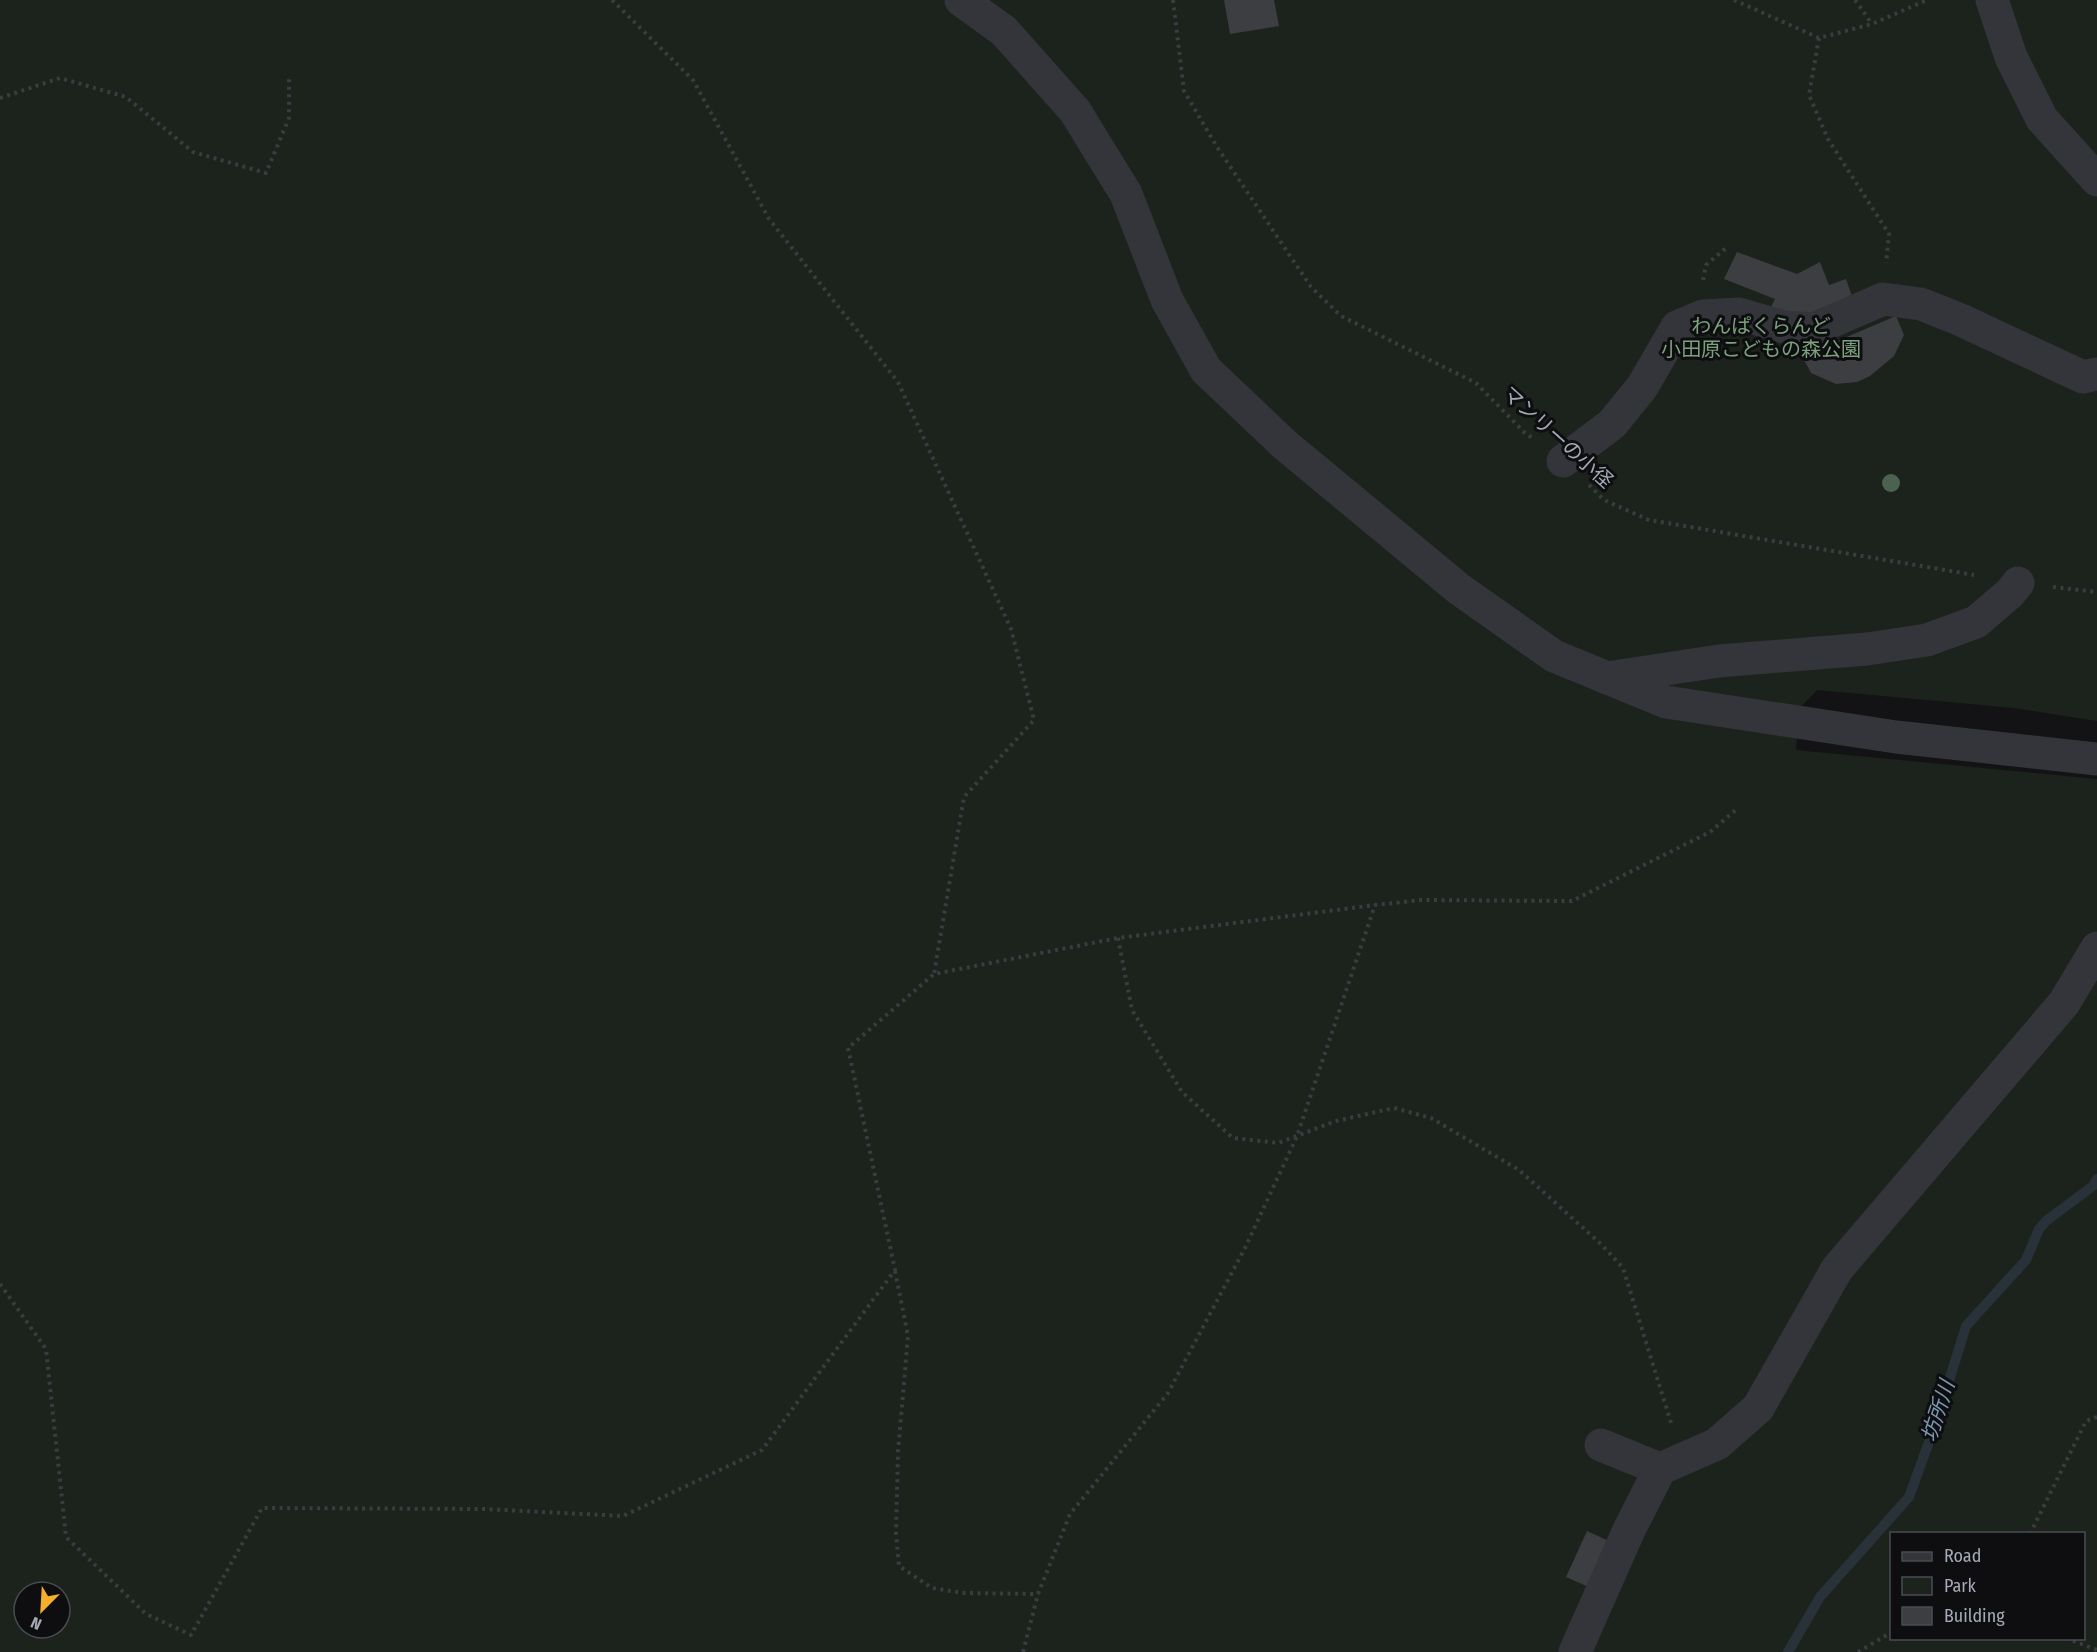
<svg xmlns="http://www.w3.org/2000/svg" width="2097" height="1652" font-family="'Fira Sans Condensed','Noto Sans JP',sans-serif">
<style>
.green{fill:#1b231c;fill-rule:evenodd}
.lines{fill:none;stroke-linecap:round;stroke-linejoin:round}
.stream{stroke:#293239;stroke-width:10}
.building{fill:#3d3e42}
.path{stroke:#3a3c41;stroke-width:4;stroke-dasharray:3 4.5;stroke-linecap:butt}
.minor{stroke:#34353a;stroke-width:33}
.tree{fill:#4c614e}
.labels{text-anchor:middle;stroke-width:6;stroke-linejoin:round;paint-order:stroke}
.park-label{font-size:20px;fill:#7ba17d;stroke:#0e0e10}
.street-label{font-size:20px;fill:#a4aab6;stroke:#0e0e10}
.water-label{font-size:21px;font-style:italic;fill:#7a98b2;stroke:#0e0e10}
</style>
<rect width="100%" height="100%" fill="#131315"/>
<path class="green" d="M0,0H2097V721L2014,708L1817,690L1799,709L1796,750L2097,779V1652H0ZM1892,1534H2084V1638H1892ZM24,1592H60V1628H24Z"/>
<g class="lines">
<polyline class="stream" points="1788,1652 1820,1597 1909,1497 1937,1420 1966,1326 2026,1260 2039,1229 2046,1221 2093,1186 2097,1179"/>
</g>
<g class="building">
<polygon points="1224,0 1274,0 1279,26 1230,34"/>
<polygon points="1737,252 1797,274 1820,262 1829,285 1846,279 1853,299 1806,319 1771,307 1775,299 1724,279"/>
<polygon points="1896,316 1904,335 1894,356 1870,376 1857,382 1836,384 1811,373 1802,356"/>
<polygon points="1587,1531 1611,1542 1591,1588 1566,1577"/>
</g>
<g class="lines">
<g class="path">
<polyline points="612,0 693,80 769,219 898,382 1011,629 1034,720 964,797 934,974"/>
<polyline points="1173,0 1184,91 1217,147 1311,287 1341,316 1476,383 1525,433 1535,440"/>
<polyline points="1734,0 1819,38 1872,24 1927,0"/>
<polyline points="1855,0 1872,24"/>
<polyline points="1819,38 1809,95 1828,139 1889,234 1886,263"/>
<polyline points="0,98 60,78 126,97 193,152 266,173 289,118 289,79"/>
<polyline points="1703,280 1706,265 1726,248"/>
<polyline points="1589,485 1604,500 1649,520 1974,575"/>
<polyline points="2053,587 2097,592"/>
<polyline points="1118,938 1132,1010 1182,1092 1233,1138 1278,1143 1336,1121 1394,1108 1431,1118 1519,1170 1602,1245 1623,1268 1672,1426"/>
<polyline points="895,1271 908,1336 898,1452 896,1533 899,1566 932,1588 964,1593 1037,1594"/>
<polyline points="0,1284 46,1349 66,1537 146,1614 191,1635 262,1508 483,1509 623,1516 762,1450 895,1270 848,1048 934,974 1118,938 1375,905 1422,900 1572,901 1710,832 1737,809"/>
<polyline points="2030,1534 2086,1421 2097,1417"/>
<polyline points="2066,1638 2097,1650"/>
<polyline points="1023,1652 1038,1594 1070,1514 1168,1393 1246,1246 1297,1136 1375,905"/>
<polyline points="1858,1652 1892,1632"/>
</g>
<g class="minor">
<polyline points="961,0 1004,31 1075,111 1126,194 1167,300 1206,370 1284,444 1459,589 1554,656 1666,702 1896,737 2097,759"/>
<polyline points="1992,0 2011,57 2042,119 2097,180"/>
<polyline points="1563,461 1612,424 1642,387 1677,327 1703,316 1739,314 1784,327 1814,329 1883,299 1921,304 1961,320 2083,377 2097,374"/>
<polyline points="1607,678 1719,661 1867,649 1927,640 1976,622 2010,593 2018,583"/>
<polyline points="1601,1445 1660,1469"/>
<polyline points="1575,1652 1629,1530 1660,1469 1717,1444 1758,1408 1837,1269 2064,1003 2097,948"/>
</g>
</g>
<circle class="tree" cx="1891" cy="483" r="9"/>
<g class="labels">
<g class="park-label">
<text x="1761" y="333">わんぱくらんど<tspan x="1761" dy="23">小田原こどもの森公園</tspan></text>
</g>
<g class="street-label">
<text transform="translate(1558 437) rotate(42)" y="7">マンリーの小径</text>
</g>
<g class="water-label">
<text transform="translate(1938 1411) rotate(-72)" y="7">坊所川</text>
</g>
</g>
<rect x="1890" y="1532" width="195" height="108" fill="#0e0e10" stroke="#4a4c52" stroke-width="1.5"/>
<rect x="1902" y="1552" width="30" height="9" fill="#34353a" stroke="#4a4c52" stroke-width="1.5"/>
<text x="1944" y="1562" font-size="18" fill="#a4aab6">Road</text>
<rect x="1902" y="1577" width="30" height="18" fill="#1b231c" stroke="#4a4c52" stroke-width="1.5"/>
<text x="1944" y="1592" font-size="18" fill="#a4aab6">Park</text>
<rect x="1902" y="1607" width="30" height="18" fill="#3d3e42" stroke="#4a4c52" stroke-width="1.5"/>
<text x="1944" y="1622" font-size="18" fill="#a4aab6">Building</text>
<g transform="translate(42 1610) rotate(204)"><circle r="28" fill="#0e0e10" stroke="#4a4c52" stroke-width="1.5"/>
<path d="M0-4.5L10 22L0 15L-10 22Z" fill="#f6af2a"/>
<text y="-9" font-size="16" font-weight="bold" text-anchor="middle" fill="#a4aab6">N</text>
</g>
</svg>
